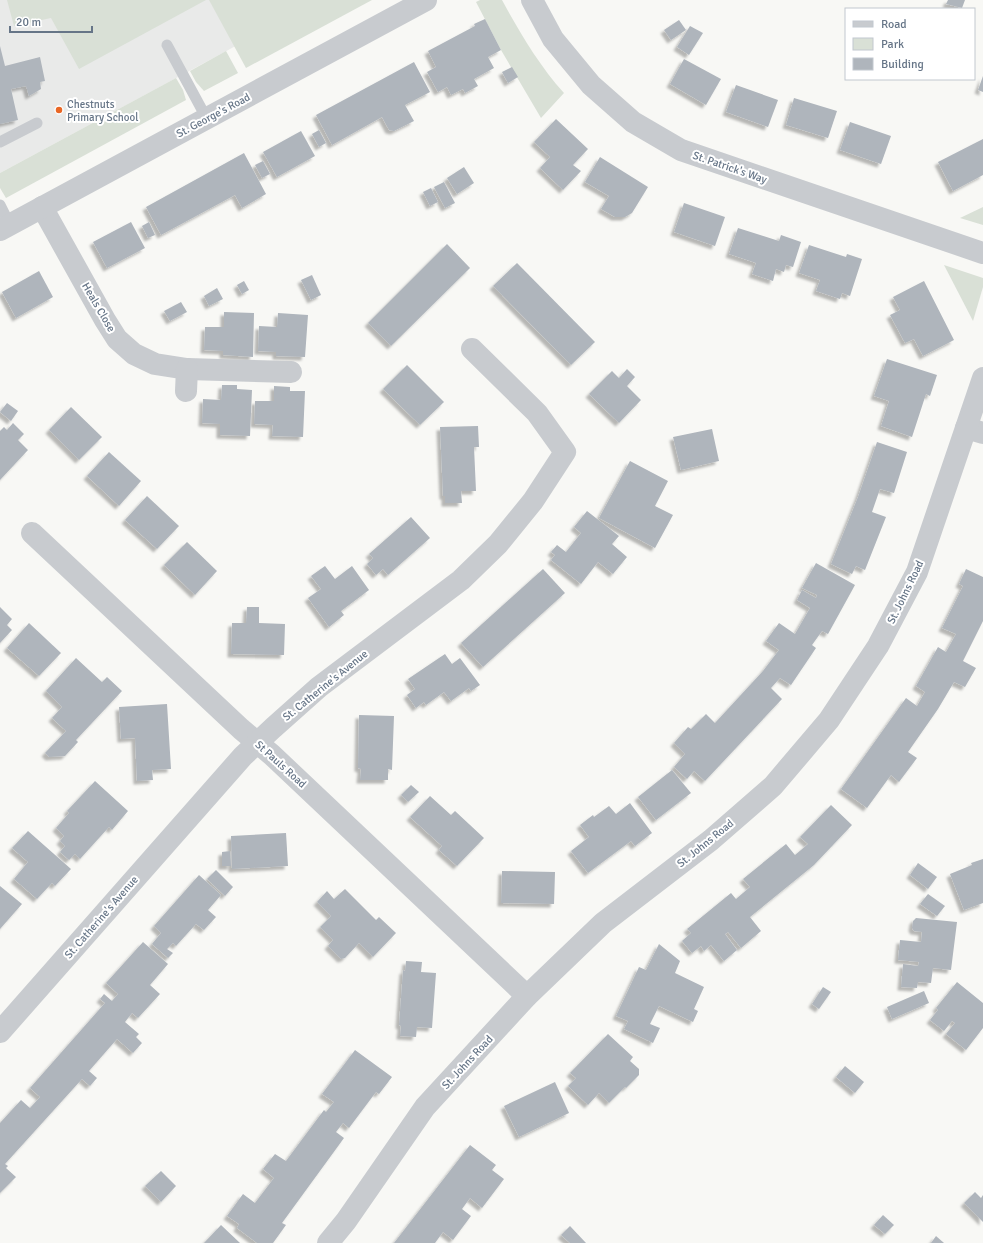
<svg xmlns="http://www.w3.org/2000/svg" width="983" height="1243" font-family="Signika,sans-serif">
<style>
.built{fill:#e9eae9}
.green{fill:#d9e0d6}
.building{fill:#afb5bc;filter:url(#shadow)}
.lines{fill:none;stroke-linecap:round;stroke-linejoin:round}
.service{stroke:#c8cbcf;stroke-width:11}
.minor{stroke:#c8cbcf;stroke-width:22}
.poi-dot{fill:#e96725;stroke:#fff;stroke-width:1.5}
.labels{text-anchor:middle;stroke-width:4;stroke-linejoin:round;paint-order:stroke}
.poi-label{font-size:11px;fill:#667587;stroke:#fff;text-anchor:start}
.street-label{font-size:11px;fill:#667587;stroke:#fff}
</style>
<defs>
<filter id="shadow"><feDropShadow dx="-3.5" dy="3.5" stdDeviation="1" flood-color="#0004"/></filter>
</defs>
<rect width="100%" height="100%" fill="#f8f8f5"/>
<polygon class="built" points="0,0 321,0 0,173"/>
<g class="green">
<polygon points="7,0 206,0 79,69 51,18 14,26"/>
<polygon points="209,0 372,0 246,68"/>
<path d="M480,0H502C520,33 539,65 564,93L541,118L501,50L476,2Z"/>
<polygon points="226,51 238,73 204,91 196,82 190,71"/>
<polygon points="176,78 183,90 186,100 6,198 0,188 0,173"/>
<polygon points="983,207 983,225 960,218"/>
<polygon points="944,265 983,278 983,287 973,321"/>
</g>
<g class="building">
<polygon points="948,0 965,0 962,8 946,4"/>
<polygon points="485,19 501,50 488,57 494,68 474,79 478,86 465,93 463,89 451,95 447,87 438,92 427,72 436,67 428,51 475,26 474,24"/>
<polygon points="679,20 686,30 671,40 664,30"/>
<polygon points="690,26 703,33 689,55 677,47"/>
<polygon points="0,46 5,66 40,57 45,81 40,82 41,89 29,96 26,86 11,89 18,120 0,124"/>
<polygon points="684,59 721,79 706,105 670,84"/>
<polygon points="414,62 430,92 405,105 414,121 394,131 389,130 382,117 332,145 316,115"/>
<polygon points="512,67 518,77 508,83 502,72"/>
<polygon points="983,76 983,92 978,90"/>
<polygon points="736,85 778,100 768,127 726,112"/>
<polygon points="794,98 837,111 828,138 786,125"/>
<polygon points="556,119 588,149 573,165 581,171 563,190 540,168 550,157 534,142"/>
<polygon points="850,122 891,136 881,164 840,150"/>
<polygon points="319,130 326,143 319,147 312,134"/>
<polygon points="301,131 315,156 277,177 263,152"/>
<polygon points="983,139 983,175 953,191 938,162"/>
<polygon points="244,153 266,194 242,208 235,195 161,235 146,207"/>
<polygon points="600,157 648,187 632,213 625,217 615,217 601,209 609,196 585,182"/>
<polygon points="263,161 270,174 262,178 255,165"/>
<polygon points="464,167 474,183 457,194 447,178"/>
<polygon points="444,182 455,203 445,208 434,187"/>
<polygon points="431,188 438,202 430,206 423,192"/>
<polygon points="684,203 725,217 715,246 674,232"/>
<polygon points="131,222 145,248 107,268 93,242"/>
<polygon points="149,222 155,235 148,238 142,226"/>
<polygon points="738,228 779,241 781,235 801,242 793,267 786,265 784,272 776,269 773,281 752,274 756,263 729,254"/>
<polygon points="447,244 470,268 391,346 368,323"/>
<polygon points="809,245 846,257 847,254 862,259 850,296 842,293 840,299 816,291 820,280 799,273"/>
<polygon points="517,263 595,342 571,365 493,286"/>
<polygon points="39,271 53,297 16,318 2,292"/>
<polygon points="312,275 321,295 311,300 301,280"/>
<polygon points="244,281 249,290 242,294 237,285"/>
<polygon points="924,281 954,340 923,356 914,339 905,343 890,315 900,310 893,297"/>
<polygon points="217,288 223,299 209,306 204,296"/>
<polygon points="181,302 187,312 170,321 164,311"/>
<polygon points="224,312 254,313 253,357 223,355 223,351 204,350 205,327 224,327"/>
<polygon points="278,313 308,315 305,357 276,356 276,352 258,351 259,326 277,327"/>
<polygon points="887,359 937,375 930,396 926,394 912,437 881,426 889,401 874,396"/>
<polygon points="407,365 444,402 420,425 383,389"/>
<polygon points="627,369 635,377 627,386 641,400 619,423 589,394 612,371 619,378"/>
<polygon points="222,385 237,385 237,389 252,390 250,436 220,435 220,424 202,423 203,399 221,400"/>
<polygon points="274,386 290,387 290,391 305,391 303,437 272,436 273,425 254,424 255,401 274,401"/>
<polygon points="7,403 18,411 11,421 0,412"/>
<polygon points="71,407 102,437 79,460 49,430"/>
<polygon points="13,423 24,434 18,440 28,450 0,480 0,431 4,427 7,430"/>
<polygon points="478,426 479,447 474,447 476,491 461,491 462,503 445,503 445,496 443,496 440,427"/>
<polygon points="712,429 719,461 681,470 673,437"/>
<polygon points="877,442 907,452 894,493 880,489 872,512 886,517 865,570 856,566 852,574 831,564 858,497"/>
<polygon points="109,452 141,481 119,506 87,476"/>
<polygon points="630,461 668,481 655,506 673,515 655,548 599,518"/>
<polygon points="147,496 179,526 157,549 125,520"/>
<polygon points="587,511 619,536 612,544 627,557 613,574 598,562 581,584 551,560 555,555 551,552 557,545 566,552 581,533 574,527"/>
<polygon points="411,517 430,538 388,575 383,569 376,575 367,564 373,558 369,554"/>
<polygon points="187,542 217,571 195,595 164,565"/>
<polygon points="816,563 855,585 828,634 822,631 812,645 816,648 791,685 780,678 771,688 782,699 705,781 694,771 687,779 674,767 685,754 674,743 688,727 691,729 706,714 715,723 763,671 779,650 766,641 779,623 795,634 810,608 797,600 802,590 816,598 817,595 802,588"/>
<polygon points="325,566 335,579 352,566 369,590 341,611 344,615 329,627 308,598 321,589 311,576"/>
<polygon points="543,569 565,593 483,667 461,643"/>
<polygon points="966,569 983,577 983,621 963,661 976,668 965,687 954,682 938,709 908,752 917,758 899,782 891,775 867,808 841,789 906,698 917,706 925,692 916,686 938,647 946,652 956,634 942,628 963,586 959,584"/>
<polygon points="0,607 12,619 7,625 12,630 0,643"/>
<polygon points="247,607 259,607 259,623 285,624 284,655 231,654 232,623 246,623"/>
<polygon points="29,623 61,653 39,676 7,648"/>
<polygon points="445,654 452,664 460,658 480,685 471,691 469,688 451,701 444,692 426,705 424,702 416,708 407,695 415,689 408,679"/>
<polygon points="76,658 102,682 107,677 122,691 76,740 78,742 65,756 49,757 45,753 66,731 52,718 62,707 46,691"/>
<polygon points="167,704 171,769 152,770 153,780 137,781 135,738 121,739 119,707"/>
<polygon points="359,715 394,716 392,770 388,769 388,780 360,780 361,769 358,768"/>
<polygon points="672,770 691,793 656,820 638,797"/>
<polygon points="95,781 128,811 112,830 109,827 80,859 75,854 69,860 60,852 65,846 60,841 64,836 56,828 69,813 67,811"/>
<polygon points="411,785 419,792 408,802 401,795"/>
<polygon points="430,796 451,815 455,811 484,838 457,866 439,850 442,846 410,817"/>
<polygon points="630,803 652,833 635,846 631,841 588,873 571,851 589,837 580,825 593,815 594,817 609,806 616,814"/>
<polygon points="831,805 852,825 814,865 750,917 761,931 741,948 728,932 727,933 725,934 737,950 724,961 711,945 704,951 701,946 692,953 682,941 691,933 687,929 731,893 736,899 750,887 743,879 786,844 795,855 801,850 808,844 800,837"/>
<polygon points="28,831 71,869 55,886 52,883 37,899 14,879 28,862 12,848"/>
<polygon points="286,833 288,866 232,869 231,836"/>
<polygon points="230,851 231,866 222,866 222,852"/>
<polygon points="983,859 983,903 964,910 950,874 972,865 971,863"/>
<polygon points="918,863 937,877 928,889 910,875"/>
<polygon points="216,870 233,887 225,896 207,879"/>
<polygon points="502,871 555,872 554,904 501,903"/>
<polygon points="199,875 221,895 208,910 216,917 204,930 196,924 176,946 173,943 167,949 173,953 168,958 152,944 161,933 154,926"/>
<polygon points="0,886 22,904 0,929"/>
<polygon points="345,889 376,920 379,917 396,933 373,957 359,943 345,958 341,959 328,946 333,940 320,927 331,916 317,902 327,891 334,899"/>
<polygon points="928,894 945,906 937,916 920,904"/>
<polygon points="916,918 957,922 951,970 933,968 931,983 918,982 917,988 901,987 903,964 918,966 919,962 898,960 900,940 921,942 922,932 914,931 912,928 913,921"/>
<polygon points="143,942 168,964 150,985 160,994 138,1018 132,1013 125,1022 139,1034 136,1037 142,1043 133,1053 117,1039 89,1071 97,1078 90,1086 82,1079 5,1164 8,1166 6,1168 16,1177 0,1193 0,1123 21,1100 30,1108 40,1097 30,1088 105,1003 100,999 104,994 112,1001 118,994 106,983"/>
<polygon points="659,944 680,961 675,973 704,987 694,1009 698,1011 693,1022 659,1006 650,1024 660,1028 653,1043 624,1029 628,1021 616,1016 639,967 646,970"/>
<polygon points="406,961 422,962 421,972 436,973 432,1028 417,1027 416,1037 400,1036 401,1026 399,1025 403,970 405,971"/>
<polygon points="957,982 983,1003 983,1028 966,1050 946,1034 955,1023 952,1021 944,1031 930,1020 938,1010 936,1008"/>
<polygon points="823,987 831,992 819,1009 812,1004"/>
<polygon points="924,991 929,1003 892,1019 887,1007"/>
<polygon points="608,1034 633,1057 630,1061 639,1069 639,1075 626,1088 625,1087 609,1103 599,1093 588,1105 568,1086 576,1078 570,1073"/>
<polygon points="355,1050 392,1077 379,1094 376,1092 349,1128 343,1123 336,1132 344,1138 282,1223 286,1225 273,1243 257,1243 237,1228 239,1224 227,1216 243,1194 255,1203 274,1178 263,1169 275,1154 286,1161 324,1110 326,1112 334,1102 322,1094"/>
<polygon points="845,1066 864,1082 855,1093 836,1077"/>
<polygon points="555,1082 569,1113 519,1137 504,1106"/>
<polygon points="470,1145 496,1165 492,1170 504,1179 482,1208 470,1198 462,1209 471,1216 453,1240 443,1232 435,1243 394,1243"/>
<polygon points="161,1171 176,1186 161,1202 145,1186"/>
<polygon points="975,1192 981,1198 983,1195 983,1222 964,1203"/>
<polygon points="883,1215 894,1225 885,1234 874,1225"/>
<polygon points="221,1225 240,1243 204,1243"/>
<polygon points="570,1226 586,1243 570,1243 561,1235"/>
<polygon points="936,1236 944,1243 931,1243"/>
</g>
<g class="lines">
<g class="service">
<polyline points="167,45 207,119"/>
<polyline points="0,142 37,123"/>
<polyline points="0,205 10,225"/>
</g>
<g class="minor">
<polyline points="532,0 553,39 591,85 633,122 681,150 983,253"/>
<polyline points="42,207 105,320 117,339 134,354 155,364 187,369 291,372"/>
<polyline points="0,230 426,0"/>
<polyline points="186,391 187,369"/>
<polyline points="966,428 983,433"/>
<polyline points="32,533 241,729 272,755 527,996"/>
<polyline points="0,1032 243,756 273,728 319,687 461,580 498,544 533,501 565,452 537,413 472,349"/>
<polyline points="328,1243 346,1221 425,1107 527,996 603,923 711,840 773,786 829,720 878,646 917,572 983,378"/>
</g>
</g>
<circle class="poi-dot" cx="59" cy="110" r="4"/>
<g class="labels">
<g class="poi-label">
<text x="67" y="108">Chestnuts<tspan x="67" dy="13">Primary School</tspan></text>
</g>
<g class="street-label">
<text transform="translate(213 115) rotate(-28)" y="4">St. George's Road</text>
<text transform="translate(730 167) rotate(19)" y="4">St. Patrick's Way</text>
<text transform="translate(99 307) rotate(60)" y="4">Heals Close</text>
<text transform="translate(905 592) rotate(-64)" y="4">St. Johns Road</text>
<text transform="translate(325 685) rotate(-39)" y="4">St. Catherine's Avenue</text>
<text transform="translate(281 764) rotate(42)" y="4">St Pauls Road</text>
<text transform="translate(705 843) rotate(-39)" y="4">St. Johns Road</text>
<text transform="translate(101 917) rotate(-49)" y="4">St. Catherine's Avenue</text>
<text transform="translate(467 1062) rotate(-47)" y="4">St. Johns Road</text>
</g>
</g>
<rect x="845" y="8" width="130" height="72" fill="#ffffff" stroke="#c2c8cf"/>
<rect x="853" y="21" width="20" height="6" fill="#c8cbcf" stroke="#c2c8cf"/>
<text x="881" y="28" font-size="12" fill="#667587">Road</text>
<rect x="853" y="38" width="20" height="12" fill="#d9e0d6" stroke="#c2c8cf"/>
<text x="881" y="48" font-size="12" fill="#667587">Park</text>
<rect x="853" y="58" width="20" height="12" fill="#afb5bc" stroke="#c2c8cf"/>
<text x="881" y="68" font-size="12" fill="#667587">Building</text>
<path d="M10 26v6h82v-6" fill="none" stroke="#667587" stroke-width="2"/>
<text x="16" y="26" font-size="12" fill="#667587" stroke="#ffffff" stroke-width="3" paint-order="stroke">20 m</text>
</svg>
